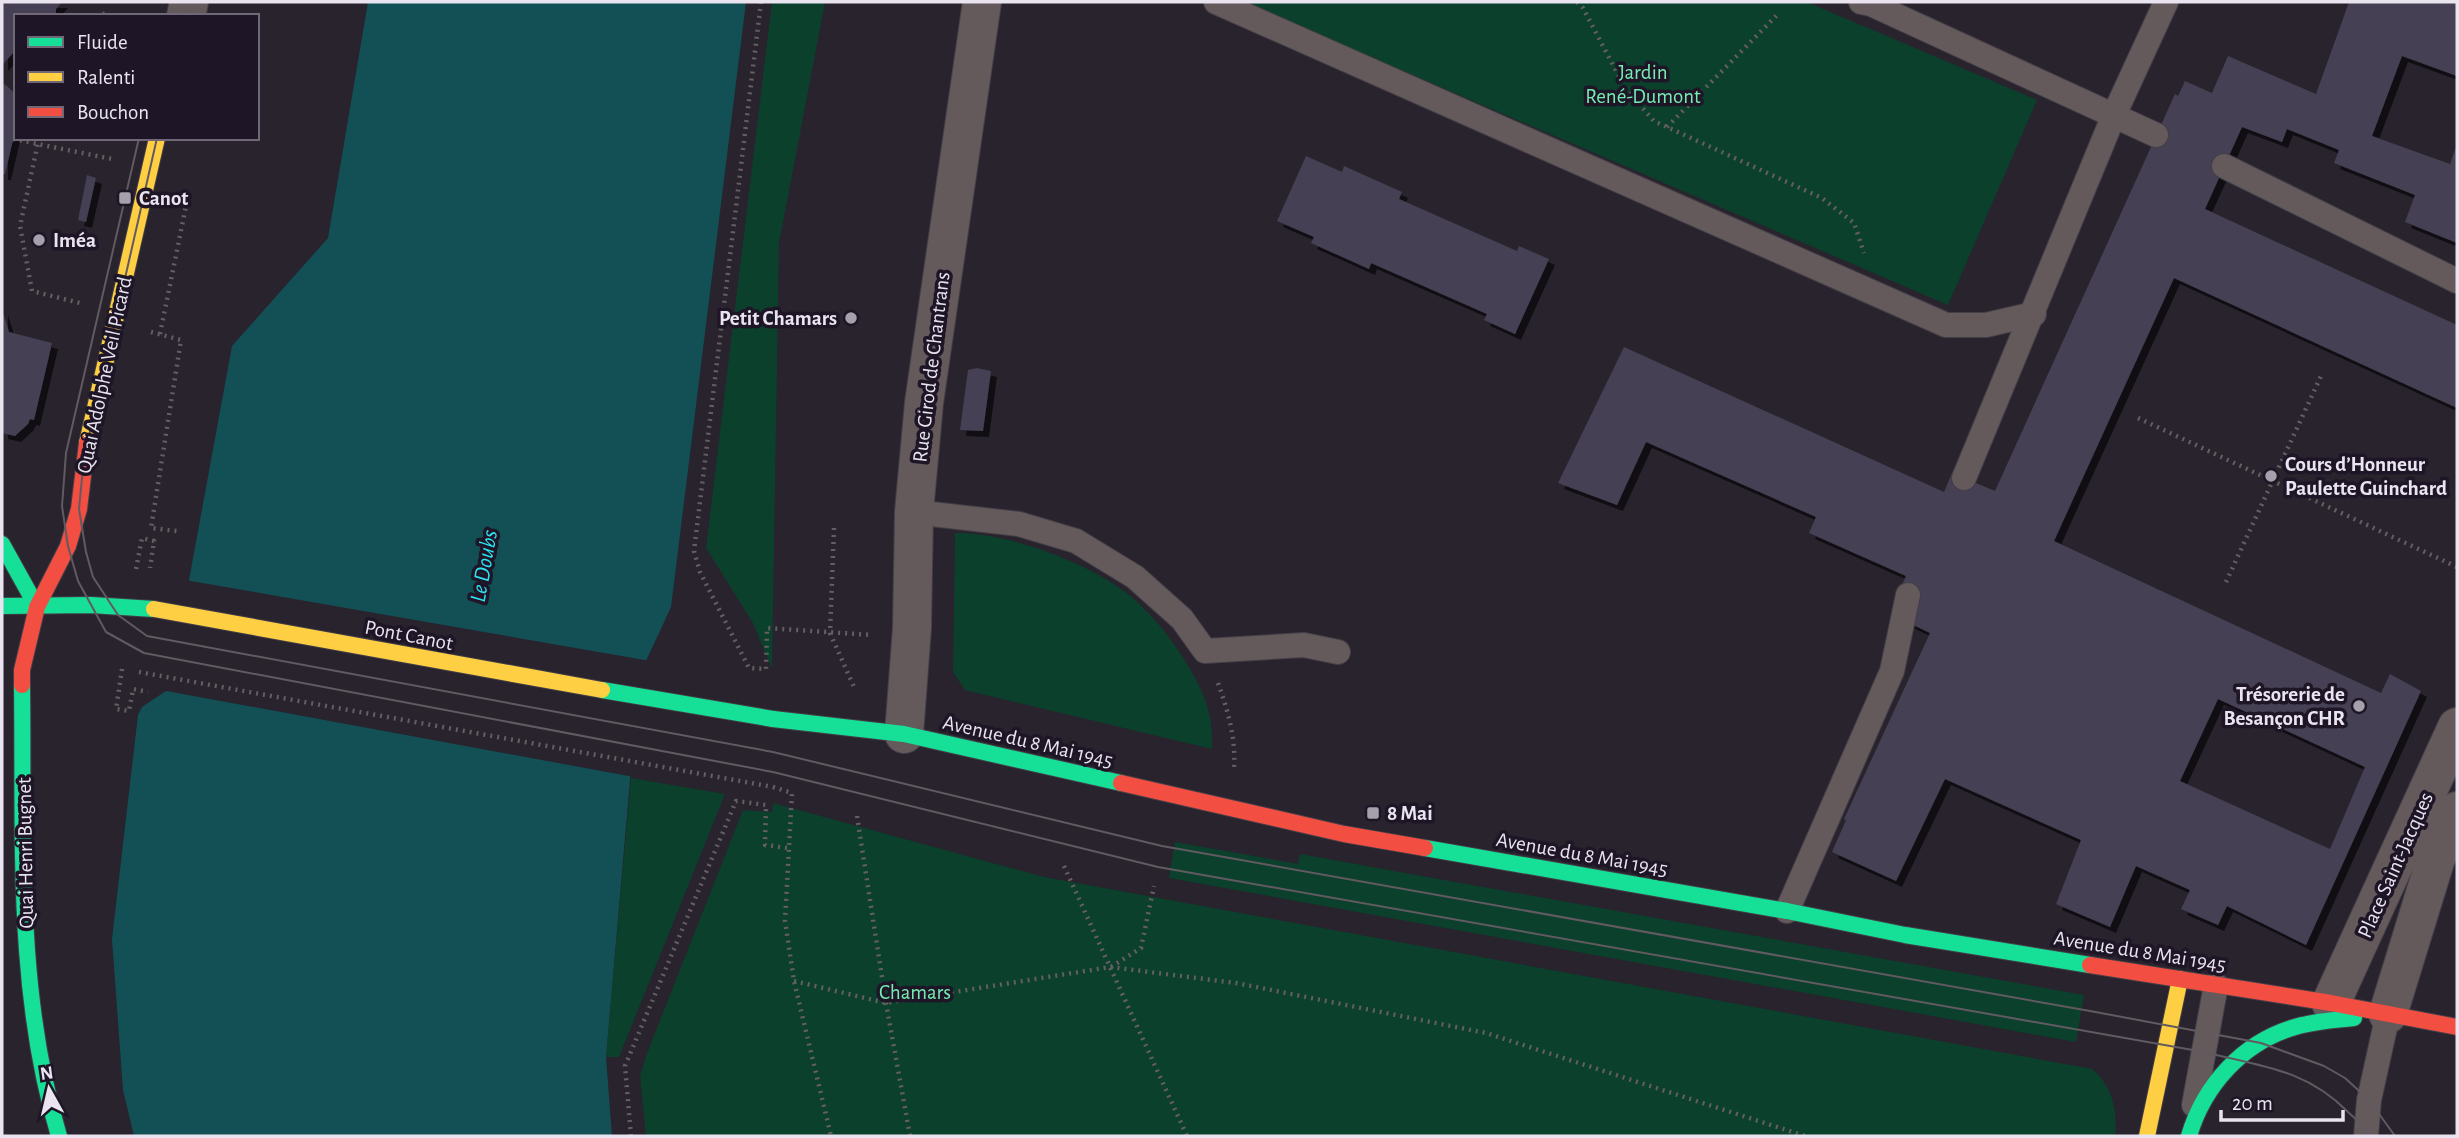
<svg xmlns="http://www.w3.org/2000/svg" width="2459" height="1138" font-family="'Alegreya Sans',sans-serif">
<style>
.green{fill:#0b402c}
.water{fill:#125055}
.pier{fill:#28232d}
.building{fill:#444052;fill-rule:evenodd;filter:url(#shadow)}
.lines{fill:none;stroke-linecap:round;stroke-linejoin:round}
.lane-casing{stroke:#433f47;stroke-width:26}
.street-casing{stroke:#433f47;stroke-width:40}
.fast-casing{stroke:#433f47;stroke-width:18}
.slow-casing{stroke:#433f47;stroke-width:18}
.jam-casing{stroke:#433f47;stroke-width:18}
.path{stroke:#655e62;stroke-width:4.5;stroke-dasharray:2 5;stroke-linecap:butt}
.lane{stroke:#64595b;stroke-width:24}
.street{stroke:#64595b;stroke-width:38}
.fast{stroke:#16e098;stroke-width:16}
.slow{stroke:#ffcf43;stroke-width:16}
.jam{stroke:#f24e42;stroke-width:16}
.tram{stroke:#615a60;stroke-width:2}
.fast-bridge-casing{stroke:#433f47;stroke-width:18;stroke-linecap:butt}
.slow-bridge-casing{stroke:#433f47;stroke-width:18;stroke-linecap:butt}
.path-bridge{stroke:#655e62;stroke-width:4.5;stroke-dasharray:2 5;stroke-linecap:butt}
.fast-bridge{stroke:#16e098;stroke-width:16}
.slow-bridge{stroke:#ffcf43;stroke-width:16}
.poi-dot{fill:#a6a0ac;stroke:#1e1627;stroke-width:2.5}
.labels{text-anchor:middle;stroke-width:7;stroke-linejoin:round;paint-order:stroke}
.park-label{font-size:21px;fill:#76ecb2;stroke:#1e1627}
.poi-label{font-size:21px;font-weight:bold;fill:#eae4f0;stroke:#1e1627;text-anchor:start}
.street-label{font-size:21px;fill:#eae4f0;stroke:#1e1627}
.water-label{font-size:23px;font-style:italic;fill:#2ae4f1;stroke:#1e1627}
</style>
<defs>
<filter id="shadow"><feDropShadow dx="6" dy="6" stdDeviation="0" flood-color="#0009"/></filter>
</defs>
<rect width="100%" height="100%" fill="#28232d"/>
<g class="green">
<polygon points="772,2 825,2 779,243 772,669 753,623 706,548"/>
<polygon points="1243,2 1807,2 2037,100 1948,305"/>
<path d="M955,533C1005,532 1084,561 1124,591C1158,616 1202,676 1210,717C1212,727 1212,739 1212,749L965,690L953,672Z"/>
<polygon points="631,778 725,794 619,1057 606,1057"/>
<path d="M773,803L1044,877L2092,1069C2112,1085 2118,1111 2115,1136H646L640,1076L646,1056L743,810L772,812Z"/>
<polygon points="1175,842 1298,864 1300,854 2084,995 2076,1042 1169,878"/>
</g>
<polygon class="water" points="368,2 746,2 671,607 639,676 606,1057 612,1136 134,1136 123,1090 112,939 138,715 142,707 169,689 232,346 328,238"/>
<polygon class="pier" points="185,580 650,661 643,677 634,777 161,690 166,687"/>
<g class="building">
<polygon points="2,2 62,2 56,9 56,16 16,16 16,50 2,65"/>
<path d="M2349,2H2457V76L2402,56L2372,136L2450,164L2457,144V243L2405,222L2415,195L2334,163L2339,150L2287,129L2282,142L2242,127L2205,209L2457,325V408L2174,278L2054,541L2381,693L2390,674L2421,691L2306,945L2227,906L2218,925L2181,909L2190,890L2136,866L2110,927L2056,904L2081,840L1945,779L1896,881L1832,852L1846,820L1844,819L1930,633L1905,621L1899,591L1906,576L1809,533L1816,517L1646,442L1617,505L1558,483L1624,347L1944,492L1952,473L1995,491L2175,94L2178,96L2185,81L2212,93L2228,56L2316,94ZM2218,699L2365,767L2330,849L2180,781Z"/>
<polygon points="2,83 7,86 13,92 16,110 16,127 5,174 2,174"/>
<polygon points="1306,156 1342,172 1344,166 1402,192 1399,199 1517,251 1519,246 1549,259 1515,334 1484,320 1487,314 1371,263 1369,269 1311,243 1314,237 1277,221"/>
<polygon points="87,175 96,178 86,222 78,220"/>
<polygon points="2,309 9,332 52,343 34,420 30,419 28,424 15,436 2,433"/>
<polygon points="977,368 991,371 983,431 960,430 968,370"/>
</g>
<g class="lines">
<g class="lane-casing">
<g id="lane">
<polyline points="1216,2 1946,325 1986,325 2034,314"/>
<polyline points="1861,2 1871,4 2156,135"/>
<polyline points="2224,166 2457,281"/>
<polyline points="1964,478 2114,115 2166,2"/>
<polyline points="914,512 1019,524 1076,541 1135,577 1182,619 1205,651 1304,645 1338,652"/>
<polyline points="1787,911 1892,671 1908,595"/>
<polyline points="2194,1105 2216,985"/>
<polyline points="2366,1136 2369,1100 2388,1014"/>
</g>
</g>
<g class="street-casing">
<g id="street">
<polyline points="186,16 189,2"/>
<polyline points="904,734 912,628 914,512 924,403 982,2"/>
<polyline points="2331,1003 2457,727"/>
<polyline points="2388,1014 2436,858 2457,811"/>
</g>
</g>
<g class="fast-casing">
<g id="fast">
<polyline points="2,544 37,607"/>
<polyline points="2,606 91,605 154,609"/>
<path d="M22,685C24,834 15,991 59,1136"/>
<polyline points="773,719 904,734 1121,783"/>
<polyline points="1425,848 1787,911 1905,935 2090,965"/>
<path d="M2189,1136C2204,1085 2243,1042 2295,1027C2314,1021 2334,1020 2354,1018"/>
</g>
</g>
<g class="slow-casing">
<g id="slow">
<polyline points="87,443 157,138"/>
<polyline points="2147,1136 2180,979"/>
</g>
</g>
<g class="jam-casing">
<g id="jam">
<polyline points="22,685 22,670 37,607 68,546 79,509 87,443"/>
<polyline points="1121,783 1344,834 1425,848"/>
<polyline points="2090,965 2331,1003 2457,1027"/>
</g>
</g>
<g class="path">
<polyline points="761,2 694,551 700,572 749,668 766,669 767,628 872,635"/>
<polyline points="1577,2 1583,8 1625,88 1654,121 1822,198 1854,223 1864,253"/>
<polyline points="97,16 99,13 112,16"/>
<polyline points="1667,127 1777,15"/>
<polyline points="39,138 20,226 32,291 80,303"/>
<polyline points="13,139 112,159"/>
<polyline points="151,332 181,340 151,528 177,531"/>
<polyline points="160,334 187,201"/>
<polyline points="2138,418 2457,567"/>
<polyline points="834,528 830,633 854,687"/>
<polyline points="136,569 142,538 154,541 150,568"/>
<polyline points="2226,582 2321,376"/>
<polyline points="122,669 116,709 129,711 133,689 148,692"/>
<path d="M1218,683C1228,711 1236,738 1234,768"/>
<polyline points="773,787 792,793 785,921 794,981 831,1136"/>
<polyline points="857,816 886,1003 910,1136"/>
<polyline points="1064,866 1187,1136"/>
<polyline points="1111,967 1141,948 1154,886"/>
<polyline points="794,981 886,1003 1110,967 1236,983 1486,1033 1805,1136"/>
<polyline points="631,1136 625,1066 736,801 766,805 765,845 788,848"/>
</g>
<use href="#lane" class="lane"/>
<use href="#street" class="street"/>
<use href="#fast" class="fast"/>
<use href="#slow" class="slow"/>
<use href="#jam" class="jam"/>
<g class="tram">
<polyline points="168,16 171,2"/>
<polyline points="186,16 189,2"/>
<path d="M139,138L66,453L62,506L68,546L78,581L106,632L144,653L773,772L1158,867L2204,1052C2260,1066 2306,1069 2348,1112C2356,1119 2365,1127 2370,1136"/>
<polyline points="157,138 84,458 79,509 86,552 93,577 118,615 147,636 773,752 1162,846 2090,1011 2261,1043 2324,1066 2345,1078 2369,1100 2395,1136"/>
</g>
<g class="fast-bridge-casing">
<polyline id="fast-bridge" points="602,690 773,719"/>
</g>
<g class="slow-bridge-casing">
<polyline id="slow-bridge" points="154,609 602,690"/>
</g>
<polyline class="path-bridge" points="139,672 773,787"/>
<use href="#fast-bridge" class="fast-bridge"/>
<use href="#slow-bridge" class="slow-bridge"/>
</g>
<g class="poi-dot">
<rect x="118" y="191" width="14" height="14" rx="3.5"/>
<circle cx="39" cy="240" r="7"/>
<circle cx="851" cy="318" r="7"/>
<circle cx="2271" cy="476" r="7"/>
<circle cx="2359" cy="706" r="7"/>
<rect x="1366" y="806" width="14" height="14" rx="3.5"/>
</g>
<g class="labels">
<g class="park-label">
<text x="1643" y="79">Jardin<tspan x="1643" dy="24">René-Dumont</tspan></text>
<text x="915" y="999">Chamars</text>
</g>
<g class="poi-label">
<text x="139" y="205">Canot</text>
<text x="53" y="247">Iméa</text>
<text x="837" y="325" text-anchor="end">Petit Chamars</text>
<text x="2285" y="471">Cours d’Honneur<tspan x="2285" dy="24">Paulette Guinchard</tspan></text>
<text x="2345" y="701" text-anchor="end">Trésorerie de<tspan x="2345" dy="24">Besançon CHR</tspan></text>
<text x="1387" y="820">8 Mai</text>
</g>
<g class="street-label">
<text transform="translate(931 367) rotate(-83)" y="7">Rue Girod de Chantrans</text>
<text transform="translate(104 375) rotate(-78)" y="7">Quai Adolphe Veil Picard</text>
<text transform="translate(409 635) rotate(11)" y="7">Pont Canot</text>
<text transform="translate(1028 741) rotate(13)" y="7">Avenue du 8 Mai 1945</text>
<text transform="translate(25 853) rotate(-91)" y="7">Quai Henri Bugnet</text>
<text transform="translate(1582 854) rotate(10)" y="7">Avenue du 8 Mai 1945</text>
<text transform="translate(2395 865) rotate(-66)" y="7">Place Saint-Jacques</text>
<text transform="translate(2140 951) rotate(9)" y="7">Avenue du 8 Mai 1945</text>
</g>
<g class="water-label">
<text transform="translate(483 566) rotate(-80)" y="8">Le Doubs</text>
</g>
</g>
<rect width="2459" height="1138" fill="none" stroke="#eae4f0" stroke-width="7"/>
<rect x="14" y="14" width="245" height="126" fill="#1e1627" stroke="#706877" stroke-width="2"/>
<rect x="28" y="37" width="35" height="10" fill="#16e098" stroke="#706877" stroke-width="2"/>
<text x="77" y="49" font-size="21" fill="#eae4f0">Fluide</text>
<rect x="28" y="72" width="35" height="10" fill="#ffcf43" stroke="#706877" stroke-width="2"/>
<text x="77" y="84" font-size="21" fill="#eae4f0">Ralenti</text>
<rect x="28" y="107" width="35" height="10" fill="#f24e42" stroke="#706877" stroke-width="2"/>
<text x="77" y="119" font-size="21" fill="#eae4f0">Bouchon</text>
<g transform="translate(49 1089) rotate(352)" stroke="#1e1627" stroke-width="5" paint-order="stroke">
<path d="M0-5L12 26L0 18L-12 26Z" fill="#eae4f0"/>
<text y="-10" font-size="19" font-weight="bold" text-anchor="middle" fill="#eae4f0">N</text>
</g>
<path d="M2221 1110v10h122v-10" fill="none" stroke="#eae4f0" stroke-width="3.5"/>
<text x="2232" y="1110" font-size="21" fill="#eae4f0" stroke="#1e1627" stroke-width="5" paint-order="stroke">20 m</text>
</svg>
